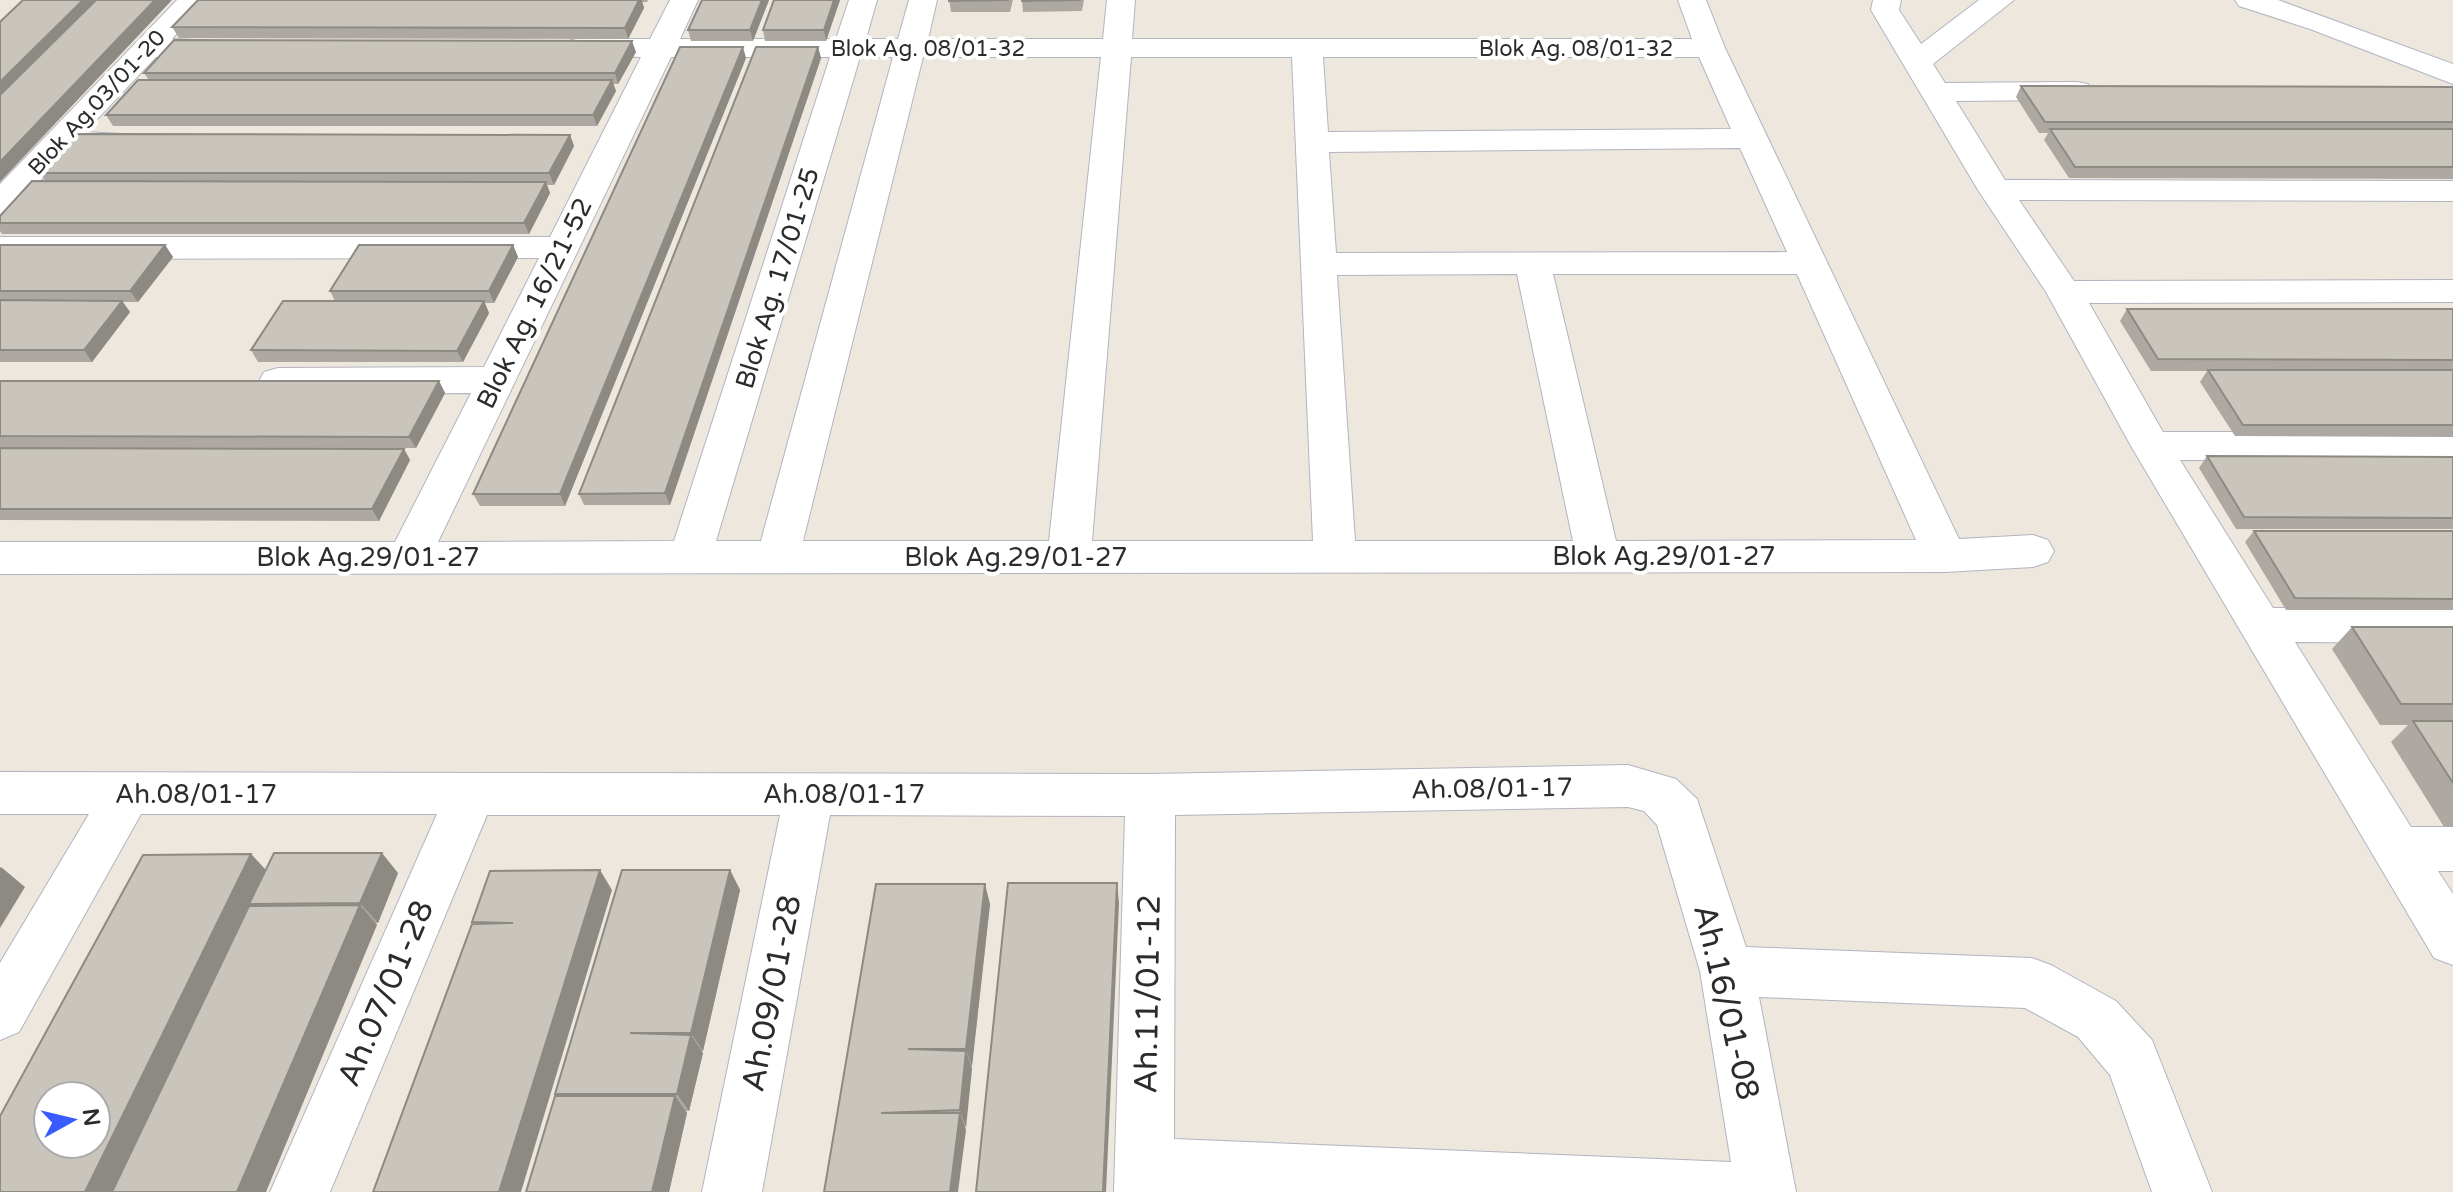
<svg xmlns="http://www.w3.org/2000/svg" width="2453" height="1192" font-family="'Varela Round',sans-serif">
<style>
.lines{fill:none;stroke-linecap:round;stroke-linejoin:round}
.minor-casing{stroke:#b2b4c0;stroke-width:2}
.minor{fill:#fff;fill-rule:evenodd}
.wall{fill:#ada9a2}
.shaded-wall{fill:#8d8a84}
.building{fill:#c9c5bc;stroke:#8d8a84;stroke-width:2;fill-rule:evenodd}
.labels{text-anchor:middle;stroke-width:8;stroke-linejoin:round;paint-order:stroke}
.far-street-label{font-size:22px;fill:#2c2c2c;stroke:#fff}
.street-label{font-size:26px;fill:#2c2c2c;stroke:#fff}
.near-street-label{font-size:32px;fill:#2c2c2c;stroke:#fff}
</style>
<rect width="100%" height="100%" fill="#eee7de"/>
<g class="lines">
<g class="minor-casing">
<g id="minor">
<polygon points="177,0 207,0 172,39 239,42 243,48 239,54 156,57 85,132 139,135 144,142 139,149 67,152 12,211 0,214 0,184"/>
<path d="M670,0H698L680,39H836L849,0H877L866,39H898L909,0H937L928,39H1103L1107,0H1135L1132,39H1692L1678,0H1706L1725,48L1959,539L2033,535L2048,540L2054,551L2048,562L2033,567L1945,572L0,574V542H395L471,393L278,394L264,390L259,381L264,372L278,368L484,367L539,258L0,259V237H550L641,57L565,54L561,48L565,42L576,39H650ZM671,57H830L674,541L438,542ZM860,57H893L761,541H716ZM923,57H1101L1049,541H803ZM1131,57H1292L1313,541H1092ZM1323,57H1699L1731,129L1328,132ZM1740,148L1787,252L1336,253L1329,152ZM1517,274L1573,541H1355L1337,275ZM1553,274H1797L1916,540L1616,541Z"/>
<polygon points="1873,0 1901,0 1899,10 1921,44 1979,0 2014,0 1933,64 1945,83 2077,82 2088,84 2092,91 2088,98 2077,100 1956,101 2005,180 2453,181 2453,201 2019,200 2074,281 2453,280 2453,302 2089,303 2163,432 2453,432 2453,460 2180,460 2273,608 2453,609 2453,643 2295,642 2411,827 2453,827 2453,871 2438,871 2453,894 2453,965 2434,958 2131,446 2046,292 1978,190 1871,10"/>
<polygon points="2235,0 2278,0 2453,64 2453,84 2310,29 2239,6"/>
<path d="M1628,765L1676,779L1697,799L1746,947L2032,958L2051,965L2116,1001L2152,1040L2212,1192H2152L2110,1075L2078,1037L2025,1008L1759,997L1796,1192H1114L1125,816L830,815L762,1192H702L780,815H487L330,1192H270L437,814H141L19,1032L0,1040V963L89,814H0V772L1150,774ZM1628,807L1644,811L1657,825L1700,971L1731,1162L1174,1139L1175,815Z"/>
</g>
</g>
<use href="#minor" class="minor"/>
</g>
<g class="wall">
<polygon points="198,0 648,0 647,2 642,2 644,8 628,39 179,38 172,27"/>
<polygon points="769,0 753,41 691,41 688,30"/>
<polygon points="774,0 840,0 826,41 765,41 763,30"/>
<polygon points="949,0 1013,0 1010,12 951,12"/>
<polygon points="1022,0 1084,0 1082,11 1023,12"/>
<polygon points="818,47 821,58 670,505 584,505 579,494"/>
<polygon points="636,52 618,84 613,84 616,91 597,126 113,126 106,115 149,80 144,73"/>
<polygon points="746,58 565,506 480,506 473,494"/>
<polygon points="2021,86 2453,87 2453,179 2069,178 2044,140 2048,133 2039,133 2016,97"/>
<polygon points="570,135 574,146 554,185 547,185 550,193 529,234 2,234 0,231 0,216 45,181 40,173"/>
<polygon points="0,245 165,245 173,257 138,302 123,302 130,312 92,362 0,362"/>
<polygon points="513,245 518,257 494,303 485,303 489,313 463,362 258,362 251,350 335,301 330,291"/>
<polygon points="2127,309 2453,309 2453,437 2235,436 2200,382 2207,371 2151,371 2120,321"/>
<polygon points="0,381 439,381 445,393 416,448 0,448"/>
<polygon points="0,448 404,449 410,460 379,521 0,520"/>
<polygon points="2207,456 2453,457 2453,529 2236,529 2199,468"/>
<polygon points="2254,531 2453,531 2453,610 2286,610 2245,542"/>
<polygon points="2352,627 2453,627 2453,827 2444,827 2391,742 2408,725 2380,725 2332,649"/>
<polygon points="251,854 266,870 398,873 378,923 376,923 377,925 0,1192"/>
<polygon points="730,870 740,890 703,1051 701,1051 703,1053 689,1111 686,1111 687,1113 669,1192 526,1192 557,1096 555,1094"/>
<polygon points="990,904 965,1128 966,1130 824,1192"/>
</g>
<g class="shaded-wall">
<polygon points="83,0 101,0 0,100 0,82"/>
<polygon points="155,0 172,0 0,182 0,162"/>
<polygon points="639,0 642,0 644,8 628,39 625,28"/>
<polygon points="762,0 769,0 753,41 750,30"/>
<polygon points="834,0 840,0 826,41 824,30"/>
<polygon points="632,41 636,52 618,84 615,73"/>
<polygon points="743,47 746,58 565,506 560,494"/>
<polygon points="818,47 821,58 670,505 665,493"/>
<polygon points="612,80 616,91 597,126 593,115"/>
<polygon points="570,135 574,146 554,185 549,173"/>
<polygon points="546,182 550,193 529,234 524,223"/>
<polygon points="165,245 173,257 138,302 130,291"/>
<polygon points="513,245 518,257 494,303 489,291"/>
<polygon points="122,301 130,312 92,362 84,350"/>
<polygon points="484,301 489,313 463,362 457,351"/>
<polygon points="439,381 445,393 416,448 409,437"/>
<polygon points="404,449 410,460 379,521 372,509"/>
<polygon points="382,853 398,873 378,923 360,903"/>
<polygon points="251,854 270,875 249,904 254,908 119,1192 85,1192"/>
<polygon points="1,867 25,887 0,928 0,868"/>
<polygon points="600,870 612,890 521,1192 499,1192"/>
<polygon points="730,870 740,890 703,1051 691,1033"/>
<polygon points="1117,883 1119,903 1106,1192 1103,1192"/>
<polygon points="985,884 990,904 972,1066 966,1049"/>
<polygon points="360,905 377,925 266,1192 237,1192"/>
<polygon points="691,1035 703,1053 689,1111 677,1094"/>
<polygon points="966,1051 972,1069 966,1128 960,1110"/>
<polygon points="675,1096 687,1113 669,1192 652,1192"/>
<polygon points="960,1113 966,1130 958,1192 950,1192"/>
</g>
<g class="building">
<polygon points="23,0 83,0 0,82 0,22"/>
<polygon points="96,0 155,0 0,162 0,95"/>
<polygon points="198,0 639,0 625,28 172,27"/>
<polygon points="702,0 762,0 750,30 688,30"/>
<polygon points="774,0 834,0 824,30 763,30"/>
<polygon points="949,0 1009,0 949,1"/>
<polygon points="1022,0 1081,0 1022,1"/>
<polygon points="174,40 632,41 615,73 144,73"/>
<polygon points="680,47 743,47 560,494 473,494"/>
<polygon points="756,47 818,47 665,493 579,494"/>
<polygon points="138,80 612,80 593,115 106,115"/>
<polygon points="2021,86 2453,87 2453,122 2045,122"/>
<polygon points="2050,129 2453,129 2453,167 2075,167"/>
<polygon points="75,134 570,135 549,173 40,173"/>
<polygon points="32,181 546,182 524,223 0,223 0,216"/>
<polygon points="0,245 165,245 130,291 0,291"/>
<polygon points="359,245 513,245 489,291 330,291"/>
<polygon points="0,300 122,301 84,350 0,350"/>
<polygon points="283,301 484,301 457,351 251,350"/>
<polygon points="2127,309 2453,309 2453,360 2158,359"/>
<polygon points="2208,370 2453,370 2453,425 2243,425"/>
<polygon points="0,381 439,381 409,437 0,436"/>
<polygon points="0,448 404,449 372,509 0,509"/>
<polygon points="2207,456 2453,457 2453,518 2244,517"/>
<polygon points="2254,531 2453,531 2453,599 2295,598"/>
<polygon points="2352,627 2453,627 2453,704 2401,704"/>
<polygon points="2413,721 2453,721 2453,783"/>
<polygon points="274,853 382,853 360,903 249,904"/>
<path d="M251,854L85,1192H0V1116L143,855ZM48,1096H96V1144H48Z"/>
<polygon points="600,870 499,1192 373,1192 472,924 513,923 472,922 490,871"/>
<polygon points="622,870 730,870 691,1033 630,1033 691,1035 677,1094 555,1094"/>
<polygon points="1008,883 1117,883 1103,1192 976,1192"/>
<polygon points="876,884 985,884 966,1049 908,1049 966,1051 960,1110 881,1113 960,1113 950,1192 824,1192"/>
<polygon points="360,905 237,1192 112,1192 249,906"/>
<polygon points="555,1096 675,1096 652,1192 526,1192"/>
</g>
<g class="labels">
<g class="far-street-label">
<text x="928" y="56">Blok Ag. 08/01-32</text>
<text x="1576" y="56">Blok Ag. 08/01-32</text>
<text transform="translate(96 102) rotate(-47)" y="8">Blok Ag.03/01-20</text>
</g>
<g class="street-label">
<text transform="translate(777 278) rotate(-73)" y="9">Blok Ag. 17/01-25</text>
<text transform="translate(534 303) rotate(-64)" y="9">Blok Ag. 16/21-52</text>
<text x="1664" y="565">Blok Ag.29/01-27</text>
<text x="368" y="566">Blok Ag.29/01-27</text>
<text x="1016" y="566">Blok Ag.29/01-27</text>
<text transform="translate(1492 788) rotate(-1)" y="9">Ah.08/01-17</text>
<text x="196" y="803">Ah.08/01-17</text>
<text x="844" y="803">Ah.08/01-17</text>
</g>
<g class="near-street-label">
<text transform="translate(385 993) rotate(-67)" y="11">Ah.07/01-28</text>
<text transform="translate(771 993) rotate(-79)" y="11">Ah.09/01-28</text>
<text transform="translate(1147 994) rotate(-89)" y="11">Ah.11/01-12</text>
<text transform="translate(1727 1002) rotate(77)" y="11">Ah.16/01-08</text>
</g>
</g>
<g transform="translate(72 1120) rotate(82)"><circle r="38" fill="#ffffff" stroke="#ababab" stroke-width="2"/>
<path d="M0-6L14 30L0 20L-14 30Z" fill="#3a5cff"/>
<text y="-12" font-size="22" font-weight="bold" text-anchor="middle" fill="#2c2c2c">N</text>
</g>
</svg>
